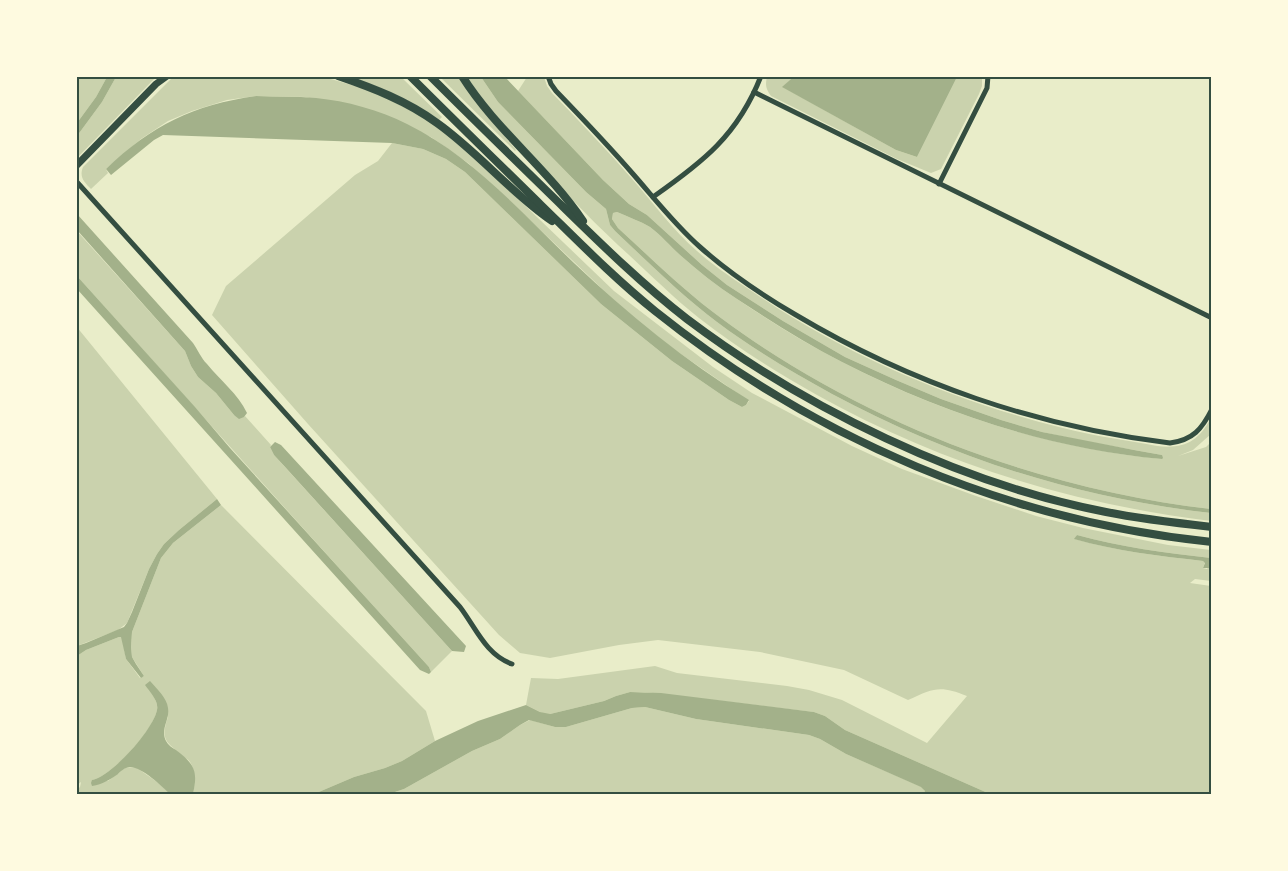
<svg xmlns="http://www.w3.org/2000/svg" width="1288" height="871" font-family="Rubik,sans-serif">
<style>
.green{fill:#cad2ad}
.water{fill:#a3b18a}
.lines{fill:none;stroke-linecap:round;stroke-linejoin:round}
.minor{stroke:#344e41;stroke-width:5}
.tertiary{stroke:#344e41;stroke-width:7}
.trunk{stroke:#344e41;stroke-width:8}
.neatline{fill:none;stroke:#344e41;stroke-width:2}
</style>
<rect width="100%" height="100%" fill="#e9edc9"/>
<g class="green">
<polygon points="77,77 107,77 96,97 77,123"/>
<polygon points="116,77 156,77 77,158 77,136 102,102"/>
<path d="M173,77H324L362,88L385,97L426,119L463,146L614,291L713,367L752,393L852,446L902,469L976,496L1036,516L1083,528L1168,545L1211,550V558C1166,553 1121,547 1077,535L1075,539C1116,551 1160,556 1203,561L1205,562L1203,568L1207,569L1211,564V581L1195,579L1190,583L1211,586V794H990L845,730L825,716L814,712L644,692H630L616,696L604,701L550,714H544L526,705L531,678L558,679L655,666L677,673L787,686L809,690L842,700L927,743L967,696C940,685 934,688 908,700L844,670L760,652L658,640L619,645L550,658L520,653L499,635L308,424L212,315L226,286L355,175L378,161L392,143L423,149L446,159L465,172L601,304L672,361L729,400L742,407L746,405L749,401L675,350L639,322L615,301L511,202L468,163L431,137L306,97L256,96L227,100L192,111L168,121L141,139L106,169L108,173L91,189C84,182 79,177 83,167Z"/>
<path d="M349,77H401L442,117L439,120C411,100 382,87 349,77Z"/>
<polygon points="440,77 459,77 488,116 516,150 515,151"/>
<path d="M467,77H481L498,102L586,192L606,209L610,225L615,231C648,262 680,294 717,322C753,349 792,372 832,394C951,458 1078,498 1211,513V521C1072,504 939,463 817,395C776,372 736,347 699,318C671,296 645,269 618,245C586,215 556,183 527,151C506,127 485,103 467,77Z"/>
<path d="M527,77H544L547,86L552,93C580,122 607,150 633,180C654,204 673,230 697,251C715,267 735,280 756,294C849,357 954,401 1063,428C1093,436 1126,440 1157,446C1184,449 1198,442 1211,418V434L1193,450L1178,456L1206,447L1211,442V509C1038,489 861,422 721,318C684,291 652,259 618,228L612,219L613,213L617,212C628,217 640,221 650,227C661,235 670,246 680,255C698,271 717,286 737,299C771,322 806,344 842,362C940,413 1052,449 1162,459V455L1084,441L1042,432L1001,420L941,399L896,380L845,357L783,321L727,285L702,265L647,215L629,204L603,180L518,91Z"/>
<path d="M767,77H909L791,79L783,87L896,150L917,157L957,77H982V86L979,94L941,169L931,173L897,159L771,96C766,89 765,85 767,77Z"/>
<path d="M76,230L185,351L191,366L198,377L216,393L234,415L244,417L245,416L271,445L270,447L274,455L452,651L431,672L429,667C310,537 194,406 77,276Z"/>
<polygon points="76,326 217,499 179,530 164,544 157,554 149,569 127,623 118,630 77,646"/>
<path d="M221,505L426,711L435,741L402,761L385,768L354,777L314,794H193C195,785 196,771 190,762C188,759 185,758 183,756C166,742 160,740 168,717L145,685C150,692 159,701 157,710C153,731 112,776 92,780L108,781L125,768H137L160,784L170,794H77V790L80,787L81,782L77,785V656L86,650L119,637H122L126,659L140,678L144,676L132,657L131,647L132,632L161,558L173,543Z"/>
<polygon points="645,707 696,719 809,735 820,739 846,754 922,787 925,791 923,794 389,794 404,789 472,751 500,739 520,725 530,720 555,727 566,727 632,708"/>
</g>
<g class="water">
<polygon points="909,76 957,77 917,157 896,150 782,87 791,79"/>
<polygon points="107,77 116,77 102,102 77,136 77,123 96,97"/>
<path d="M481,77H505L603,180L629,204L647,215L702,265L727,285L783,321L845,357L896,380L941,399L1001,420L1042,432L1134,450L1162,455L1163,458L1162,459C1051,449 941,413 842,362C806,344 772,322 737,299C717,286 698,271 680,255C670,246 661,235 650,227C640,221 628,217 617,212L613,213L612,219L618,228C652,259 684,291 721,318C861,422 1038,489 1211,509V513C1078,498 951,458 832,394C792,372 753,349 717,322C680,294 648,262 615,231L610,225L606,209L586,192L498,102Z"/>
<path d="M256,96C276,97 296,96 316,98C346,101 380,110 407,124C472,156 522,213 574,263C628,314 685,361 749,400L746,405L742,407L729,400L672,361L601,304L465,172L446,159L423,149L392,143L163,135L154,140L111,175L106,169C152,125 193,105 256,96Z"/>
<path d="M77,214L193,343C198,350 201,358 207,364C220,380 238,394 247,413L244,417L239,419L234,415L216,393L198,377L191,366L185,351L77,230Z"/>
<polygon points="77,276 195,407 230,448 429,667 431,672 429,674 420,670 77,289"/>
<polygon points="275,442 281,445 466,646 464,652 452,651 286,468 274,455 270,447"/>
<polygon points="217,499 221,505 173,543 161,558 132,632 131,647 132,657 136,664 144,676 141,678 126,659 121,637 119,637 86,650 77,656 77,646 86,643 124,627 127,623 132,612 149,569 157,554 164,544 179,530"/>
<path d="M1077,535C1121,547 1166,553 1211,558V564L1209,568H1203L1205,563L1203,561C1160,556 1116,551 1074,539Z"/>
<path d="M150,681C157,689 167,698 168,708C170,720 160,729 166,741C168,745 172,748 176,750C195,764 198,772 193,794H170C161,786 139,763 126,768C125,768 118,773 118,774C109,780 103,784 92,786L91,783L92,780C112,776 153,730 157,710C159,701 150,692 145,685Z"/>
<path d="M630,692L661,693L814,712L825,716L845,730L990,794H957C952,792 947,791 943,794H923L925,791L921,787L846,754L820,739L809,735L696,719L645,707L632,708L566,727H555L529,720L520,725L500,739L472,751L404,789L389,794H314L354,777L385,768L402,761L435,741L478,721L526,705L540,712L550,714L604,701L616,696Z"/>
</g>
<g class="lines">
<g class="minor">
<path d="M548,76L551,84L556,91C582,118 608,145 633,174C655,199 675,225 700,247C729,273 762,295 796,315C910,383 1038,427 1170,443C1193,440 1202,429 1212,409"/>
<polyline points="754,92 1212,318"/>
<path d="M76,181L460,607C476,628 486,655 512,664"/>
<polyline points="939,184 987,88 988,76"/>
<path d="M653,197C703,162 738,135 761,76"/>
</g>
<polyline class="tertiary" points="76,166 156,84 167,76"/>
<g class="trunk">
<path d="M338,76C373,88 407,101 437,123C478,152 511,193 552,221"/>
<path d="M410,76C453,119 496,161 540,204C577,240 614,278 655,311C815,439 1007,521 1212,542"/>
<path d="M430,76C471,117 512,157 553,197C596,239 639,282 687,319C805,408 960,484 1106,512C1141,519 1176,523 1212,527"/>
<path d="M462,76C496,130 548,169 583,221"/>
</g>
</g>
<rect width="1288" height="871" fill="none" stroke="#fefae0" stroke-width="156"/>
<rect x="78" y="78" width="1132" height="715" class="neatline"/>
</svg>
